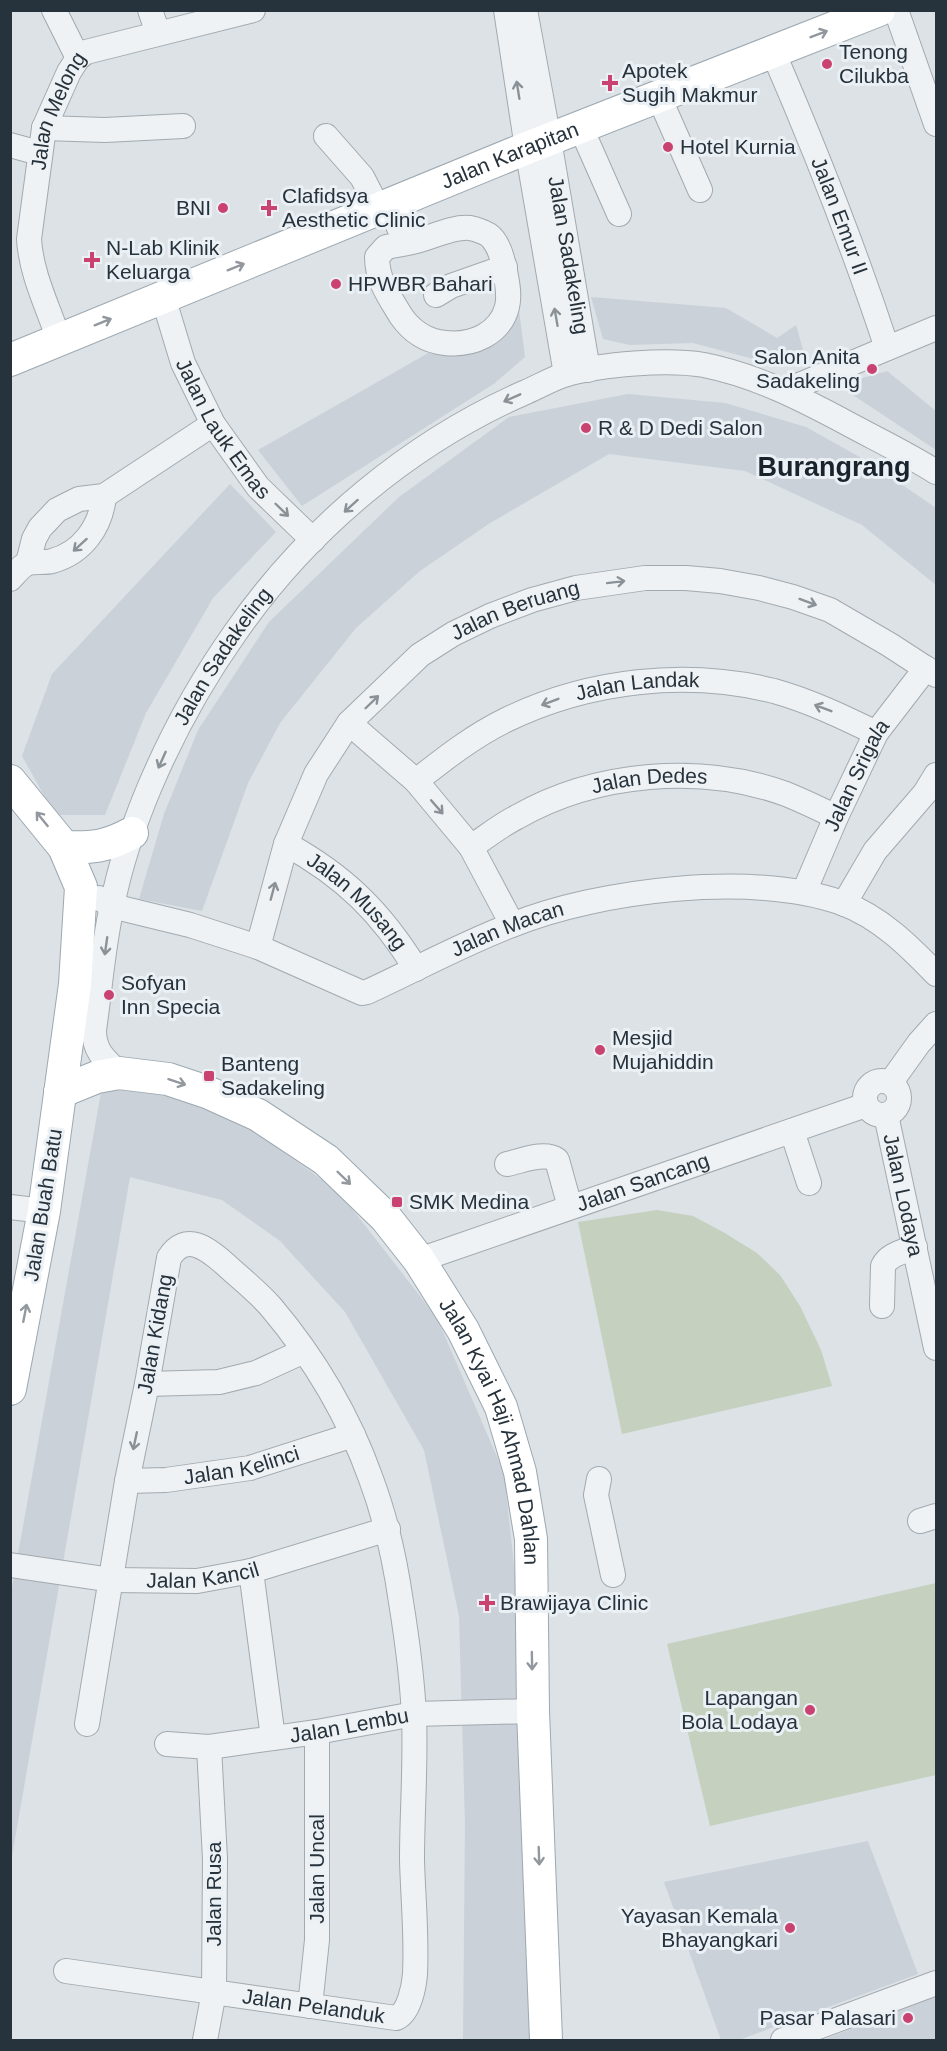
<svg xmlns="http://www.w3.org/2000/svg" width="947" height="2051" font-family="Arial,sans-serif">
<style>
.built{fill:#cad1d8}
.green{fill:#c5d0be}
.lines{fill:none;stroke-linecap:round;stroke-linejoin:round}
.minor-casing{stroke:#a2aab0;stroke-width:26}
.major-casing{stroke:#9ca8b1;stroke-width:34}
.minor{stroke:#eff2f4;stroke-width:24}
.major{stroke:#fff;stroke-width:32}
.oneway{stroke:#92989e}
.oneway2{stroke:#8a9298}
.poi-dot{fill:#ca4370;stroke:#ebf0f4;stroke-width:2}
.labels{text-anchor:middle;stroke-width:6;stroke-linejoin:round;paint-order:stroke}
.poi-label{font-size:21px;fill:#26323c;stroke:#ebf0f4;text-anchor:start}
.street-label{font-size:21px;fill:#26323c;stroke:#ebf0f4}
.district-label{font-size:27px;font-weight:bold;fill:#19232c;stroke:#ebf0f4}
</style>
<rect width="100%" height="100%" fill="#dce2e6"/>
<g class="built">
<polygon points="591,297 726,308 777,338 796,325 804,353 780,366 693,343 630,345 603,339"/>
<polygon points="518,302 525,357 495,383 302,506 258,450"/>
<polygon points="887,371 936,411 936,450 838,385"/>
<polygon points="628,394 725,403 806,427 872,464 936,508 936,585 862,525 745,471 609,454 490,523 420,571 356,628 280,723 248,783 202,911 139,899 164,814 198,730 269,622 399,497 509,417"/>
<polygon points="230,484 276,532 213,598 146,713 105,815 55,815 22,756 52,674"/>
<polygon points="104,1076 228,1112 339,1192 437,1318 504,1473 528,1694 529,2040 463,2040 465,1823 459,1616 424,1450 345,1312 280,1241 222,1200 130,1177 11,1862 11,1593"/>
<polygon points="868,1841 918,1974 739,2040 721,2040 664,1882"/>
<polygon points="936,1996 936,2040 823,2040"/>
</g>
<g class="green">
<polygon points="657,1210 693,1216 723,1232 757,1253 780,1275 800,1306 821,1350 832,1386 622,1434 578,1222"/>
<polygon points="936,1583 936,1775 710,1826 667,1644"/>
</g>
<g class="lines">
<g class="minor-casing">
<g id="minor">
<polyline points="54,10 78,58"/>
<polyline points="150,10 158,33"/>
<polyline points="506,10 527,148 566,374"/>
<path id="s1" d="M525,10L549,140L588,370"/>
<polyline points="896,10 936,124"/>
<path id="s2" d="M773,52C815,149 854,248 887,348"/>
<polyline points="659,97 700,190"/>
<polyline points="44,128 105,130 183,126"/>
<polyline points="581,128 619,214"/>
<polyline points="326,136 362,177 378,208"/>
<polyline points="10,145 39,153"/>
<path d="M389,204L399,228L408,243C427,240 451,226 470,228C475,229 488,233 491,237C499,245 503,260 505,271C507,282 510,295 507,307C500,334 472,346 445,343C426,341 412,332 401,316C389,296 377,280 377,257L386,247L408,243"/>
<polyline points="436,295 451,286 505,267"/>
<path id="s3" d="M163,297L183,363L213,424L258,487L313,540"/>
<path id="s4" d="M59,340C48,307 31,274 29,239L44,128L69,72L78,58L86,52L253,10"/>
<polyline points="785,391 936,328"/>
<polyline points="28,563 34,539 40,528 57,510 79,499 104,496 213,424"/>
<path d="M10,579C15,574 22,565 28,563C35,561 45,563 52,561C82,553 101,527 104,496"/>
<polyline points="349,723 416,781 471,847 512,924"/>
<path id="s5" d="M416,781C444,759 473,736 506,720C588,680 686,669 774,691C810,701 843,717 876,733"/>
<path id="s6" d="M286,844C344,876 381,912 416,969"/>
<path id="s7" d="M471,847C486,837 501,825 517,817C596,772 701,763 786,794C803,801 820,809 836,817"/>
<path id="s8" d="M804,892L836,817L876,733L926,668"/>
<path id="s9" d="M99,898L112,906L190,925L258,947L362,993L367,992C415,970 462,944 512,925C599,890 753,871 842,903C880,917 909,946 936,974"/>
<polyline points="844,904 875,851 925,793 936,775"/>
<path id="s10" d="M258,947L286,844L316,774L349,723L420,655L453,634L490,616L532,600L576,588L645,578H686L720,581L759,588L793,597L830,610L890,645L936,675"/>
<path id="s11" d="M119,1073C104,1059 94,1051 94,1030C100,989 103,946 112,906C120,865 134,824 150,786C173,732 201,681 235,633C307,529 411,442 526,392C540,386 553,378 567,374C602,364 667,359 704,365C754,375 798,397 843,421C874,438 906,453 936,472"/>
<circle cx="882" cy="1098" r="17"/>
<polyline points="891,1082 919,1043 936,1024"/>
<path id="s12" d="M886,1115L936,1348"/>
<polyline points="792,1131 809,1183"/>
<path d="M507,1164C522,1161 544,1151 557,1160L570,1207"/>
<polyline points="10,1207 44,1211"/>
<path id="s13" d="M419,1260L866,1105"/>
<path d="M882,1306L883,1266C889,1254 903,1252 915,1247"/>
<polyline points="147,1384 219,1382 256,1373 304,1351"/>
<polyline points="599,1479 596,1495 613,1575"/>
<path id="s14" d="M127,1481L166,1480L250,1468L353,1435"/>
<polyline points="920,1521 936,1516"/>
<path id="s15" d="M10,1565L112,1580L197,1581L251,1571L388,1529"/>
<polyline points="251,1571 273,1738"/>
<path id="s16" d="M167,1744L209,1747L317,1732L414,1714L533,1711"/>
<path id="s17" d="M66,1971L396,2018C409,2013 414,1987 415,1974C417,1936 413,1898 412,1860C412,1812 416,1763 414,1715C412,1678 407,1639 401,1602C395,1560 386,1519 371,1479C349,1417 314,1358 271,1307C258,1292 240,1278 225,1264C208,1249 186,1231 169,1258L147,1384L127,1481L87,1724"/>
<polyline points="310,2006 317,1940 317,1732"/>
<polyline points="205,2040 214,1992 215,1859 209,1747"/>
<polyline points="783,2040 936,1983"/>
</g>
</g>
<g class="major-casing">
<g id="major">
<path id="s18" d="M10,360L527,148L879,10"/>
<polyline points="10,781 64,847 81,887 75,984 44,1211 10,1389"/>
<path d="M64,847C93,848 106,847 132,833"/>
<path id="s19" d="M60,1092L97,1077L119,1073L168,1079L207,1092L258,1115L326,1160L386,1218L419,1260L463,1330L501,1407L520,1472L531,1539L533,1711L546,2040"/>
</g>
</g>
<use href="#minor" class="minor"/>
<use href="#major" class="major"/>
</g>
<defs><path id="oneway-shaft" d="M-6 0H5M1.5-3L5.5 0L1.5 3" fill="none" stroke-width="1.6" stroke-linecap="round" stroke-linejoin="round" transform="scale(1.5)"/></defs>
<g class="oneway">
<use href="#oneway-shaft" transform="translate(819 34) rotate(-21)"/>
<use href="#oneway-shaft" transform="translate(236 267) rotate(-22)"/>
<use href="#oneway-shaft" transform="translate(103 322) rotate(-22)"/>
<use href="#oneway-shaft" transform="translate(42 819) rotate(-129)"/>
<use href="#oneway-shaft" transform="translate(177 1082) rotate(18)"/>
<use href="#oneway-shaft" transform="translate(344 1178) rotate(44)"/>
<use href="#oneway-shaft" transform="translate(25 1313) rotate(-79)"/>
<use href="#oneway-shaft" transform="translate(532 1661) rotate(89)"/>
<use href="#oneway-shaft" transform="translate(539 1856) rotate(88)"/>
</g>
<g class="oneway2">
<use href="#oneway-shaft" transform="translate(518 90) rotate(-99)"/>
<use href="#oneway-shaft" transform="translate(556 317) rotate(-100)"/>
<use href="#oneway-shaft" transform="translate(512 398) rotate(156)"/>
<use href="#oneway-shaft" transform="translate(351 506) rotate(138)"/>
<use href="#oneway-shaft" transform="translate(282 510) rotate(44)"/>
<use href="#oneway-shaft" transform="translate(80 545) rotate(138)"/>
<use href="#oneway-shaft" transform="translate(616 582) rotate(-7)"/>
<use href="#oneway-shaft" transform="translate(808 602) rotate(20)"/>
<use href="#oneway-shaft" transform="translate(372 702) rotate(-44)"/>
<use href="#oneway-shaft" transform="translate(550 702) rotate(159)"/>
<use href="#oneway-shaft" transform="translate(823 708) rotate(-159)"/>
<use href="#oneway-shaft" transform="translate(162 760) rotate(114)"/>
<use href="#oneway-shaft" transform="translate(437 807) rotate(49)"/>
<use href="#oneway-shaft" transform="translate(273 891) rotate(-75)"/>
<use href="#oneway-shaft" transform="translate(106 946) rotate(98)"/>
<use href="#oneway-shaft" transform="translate(135 1441) rotate(102)"/>
</g>
<g class="poi-dot">
<circle cx="827" cy="64" r="6"/>
<path d="M607 74h6v6h6v6h-6v6h-6v-6h-6v-6h6z"/>
<circle cx="668" cy="147" r="6"/>
<circle cx="223" cy="208" r="6"/>
<path d="M266 199h6v6h6v6h-6v6h-6v-6h-6v-6h6z"/>
<path d="M89 251h6v6h6v6h-6v6h-6v-6h-6v-6h6z"/>
<circle cx="336" cy="284" r="6"/>
<circle cx="872" cy="369" r="6"/>
<circle cx="586" cy="428" r="6"/>
<circle cx="109" cy="995" r="6"/>
<circle cx="600" cy="1050" r="6"/>
<rect x="203" y="1070" width="12" height="12" rx="3"/>
<rect x="391" y="1196" width="12" height="12" rx="3"/>
<path d="M484 1594h6v6h6v6h-6v6h-6v-6h-6v-6h6z"/>
<circle cx="810" cy="1710" r="6"/>
<circle cx="790" cy="1928" r="6"/>
<circle cx="908" cy="2018" r="6"/>
</g>
<g class="labels">
<g class="poi-label">
<text x="839" y="59">Tenong<tspan x="839" dy="24">Cilukba</tspan></text>
<text x="622" y="78">Apotek<tspan x="622" dy="24">Sugih Makmur</tspan></text>
<text x="680" y="154">Hotel Kurnia</text>
<text x="282" y="203">Clafidsya<tspan x="282" dy="24">Aesthetic Clinic</tspan></text>
<text x="211" y="215" text-anchor="end">BNI</text>
<text x="106" y="255">N-Lab Klinik<tspan x="106" dy="24">Keluarga</tspan></text>
<text x="348" y="291">HPWBR Bahari</text>
<text x="860" y="364" text-anchor="end">Salon Anita<tspan x="860" dy="24">Sadakeling</tspan></text>
<text x="598" y="435">R &amp; D Dedi Salon</text>
<text x="121" y="990">Sofyan<tspan x="121" dy="24">Inn Specia</tspan></text>
<text x="612" y="1045">Mesjid<tspan x="612" dy="24">Mujahiddin</tspan></text>
<text x="221" y="1071">Banteng<tspan x="221" dy="24">Sadakeling</tspan></text>
<text x="409" y="1209">SMK Medina</text>
<text x="500" y="1610">Brawijaya Clinic</text>
<text x="798" y="1705" text-anchor="end">Lapangan<tspan x="798" dy="24">Bola Lodaya</tspan></text>
<text x="778" y="1923" text-anchor="end">Yayasan Kemala<tspan x="778" dy="24">Bhayangkari</tspan></text>
<text x="896" y="2025" text-anchor="end">Pasar Palasari</text>
</g>
<g class="street-label">
<text dy="7" stroke="none"><textPath href="#s4" startOffset="238">Jalan Melong</textPath></text>
<text dy="7" stroke="none"><textPath href="#s18" startOffset="540">Jalan Karapitan</textPath></text>
<text dy="7" stroke="none"><textPath href="#s2" startOffset="177">Jalan Emur II</textPath></text>
<text dy="7" stroke="none"><textPath href="#s1" startOffset="249">Jalan Sadakeling</textPath></text>
<text dy="7" stroke="none"><textPath href="#s3" startOffset="146">Jalan Lauk Emas</textPath></text>
<text dy="7" stroke="none"><textPath href="#s10" startOffset="448">Jalan Beruang</textPath></text>
<text dy="7" stroke="none"><textPath href="#s11" startOffset="452">Jalan Sadakeling</textPath></text>
<text dy="7" stroke="none"><textPath href="#s5" startOffset="246">Jalan Landak</textPath></text>
<text dy="7" stroke="none"><textPath href="#s8" startOffset="128">Jalan Srigala</textPath></text>
<text dy="7" stroke="none"><textPath href="#s7" startOffset="194">Jalan Dedes</textPath></text>
<text dy="7" stroke="none"><textPath href="#s6" startOffset="92">Jalan Musang</textPath></text>
<text dy="7" stroke="none"><textPath href="#s9" startOffset="440">Jalan Macan</textPath></text>
<text dy="7" stroke="none"><textPath href="#s13" startOffset="237">Jalan Sancang</textPath></text>
<text dy="7" stroke="none"><textPath href="#s12" startOffset="82">Jalan Lodaya</textPath></text>
<text transform="translate(43 1205) rotate(-81)" y="7">Jalan Buah Batu</text>
<text transform="translate(155 1334) rotate(-80)" y="7">Jalan Kidang</text>
<text dy="7" stroke="none"><textPath href="#s19" startOffset="616">Jalan Kyai Haji Ahmad Dahlan</textPath></text>
<text dy="7" stroke="none"><textPath href="#s14" startOffset="116">Jalan Kelinci</textPath></text>
<text dy="7" stroke="none"><textPath href="#s15" startOffset="194">Jalan Kancil</textPath></text>
<text dy="7" stroke="none"><textPath href="#s16" startOffset="184">Jalan Lembu</textPath></text>
<text transform="translate(317 1869) rotate(-90)" y="7">Jalan Uncal</text>
<text transform="translate(214 1894) rotate(-90)" y="7">Jalan Rusa</text>
<text dy="7" stroke="none"><textPath href="#s17" startOffset="250">Jalan Pelanduk</textPath></text>
</g>
<g class="district-label">
<text x="834" y="476">Burangrang</text>
</g>
</g>
<rect width="947" height="2051" fill="none" stroke="#26323c" stroke-width="24"/>
</svg>
